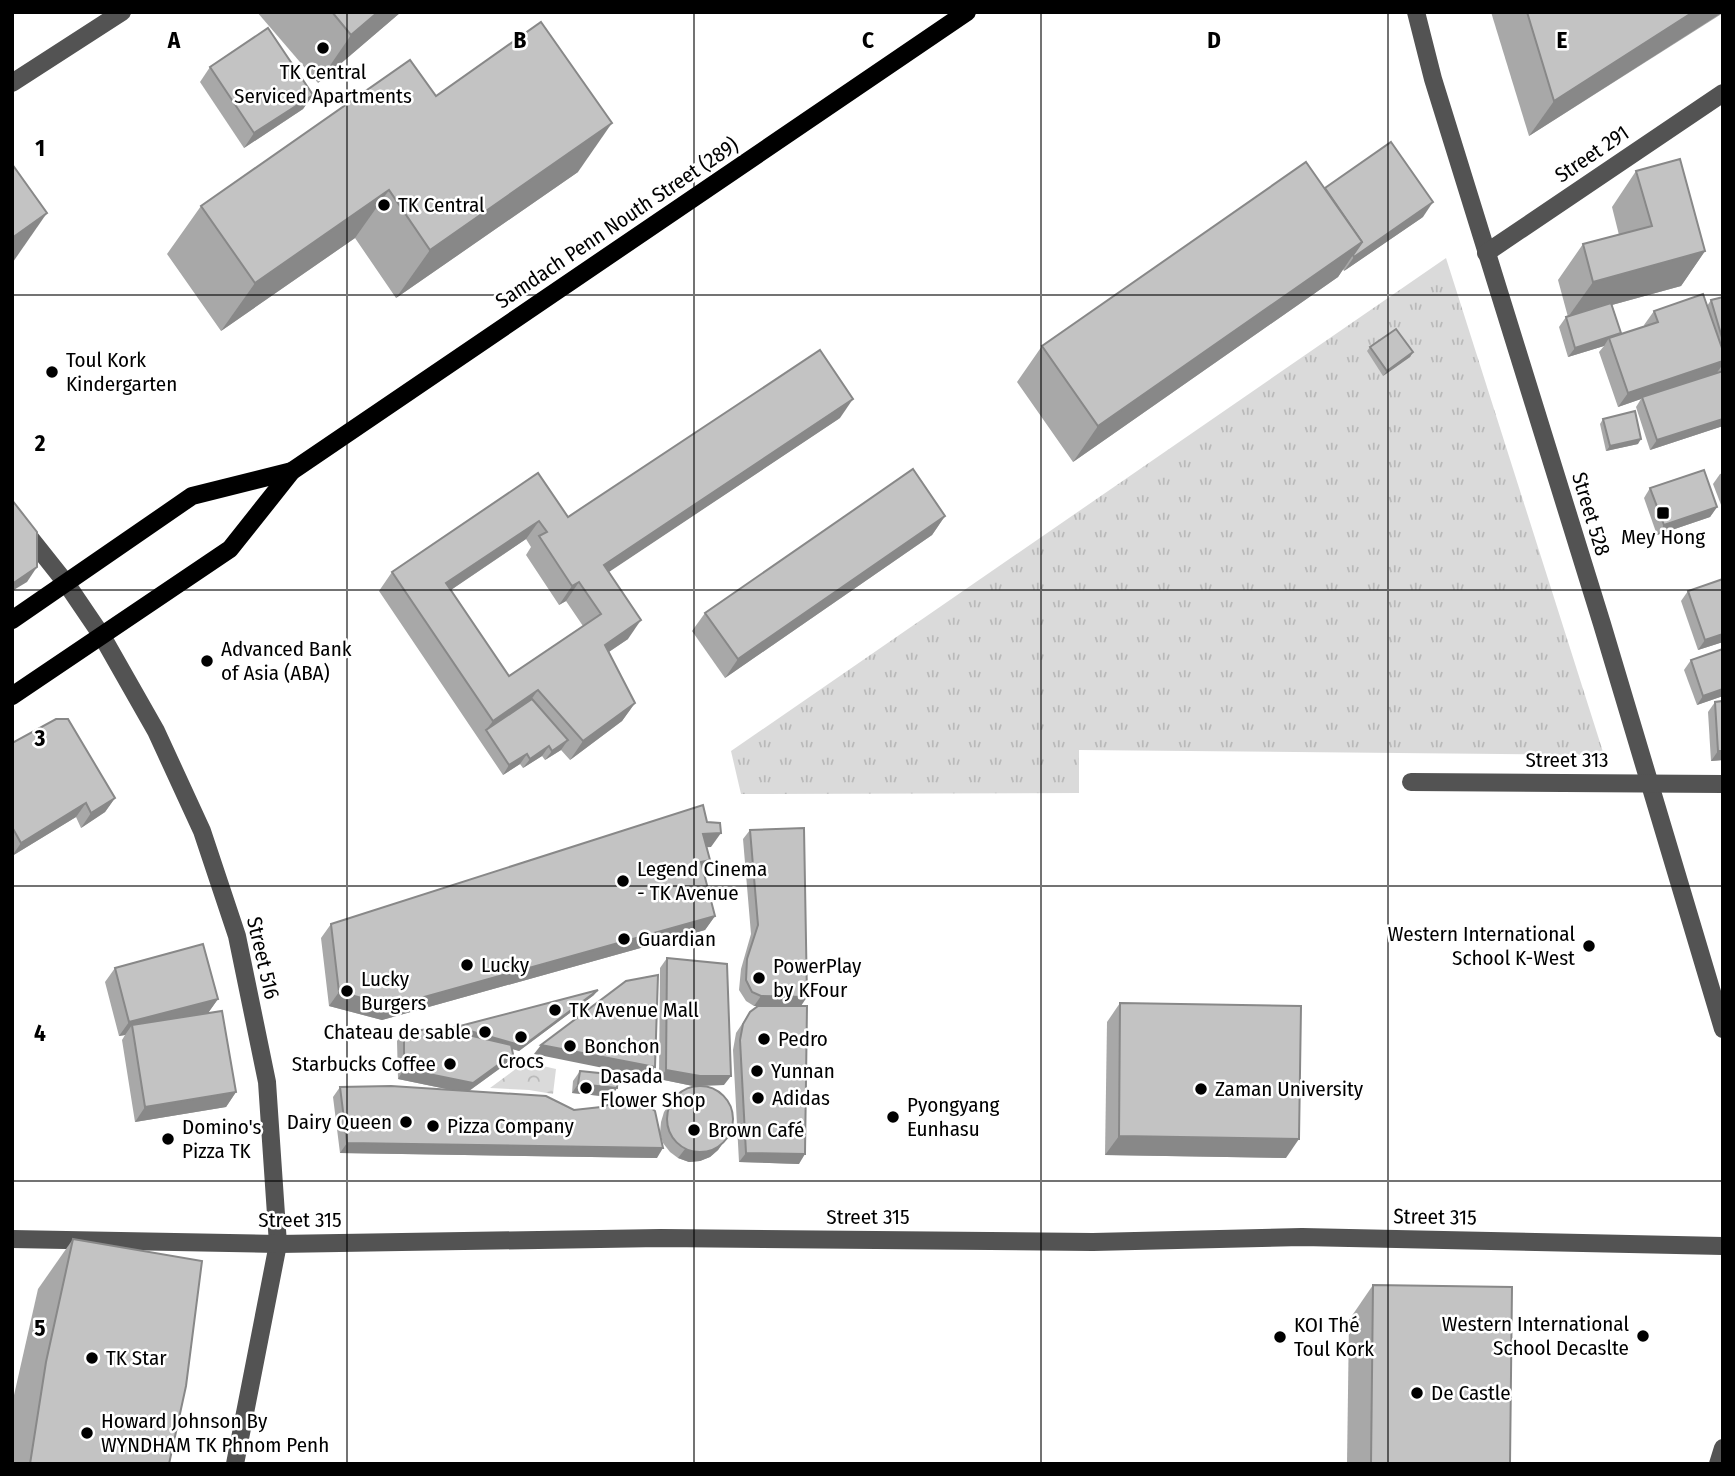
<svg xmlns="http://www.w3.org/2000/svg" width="1735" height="1476" font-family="'Fira Sans Condensed',sans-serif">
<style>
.grass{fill:url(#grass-tufts)}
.park{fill:url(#park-crowns)}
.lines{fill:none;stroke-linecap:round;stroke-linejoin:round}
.minor{stroke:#535353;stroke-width:18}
.major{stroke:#000;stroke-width:18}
.wall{fill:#a8a8a8;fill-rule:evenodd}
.shaded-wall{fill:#888}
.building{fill:#c3c3c3;stroke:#888;stroke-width:2;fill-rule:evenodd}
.grid{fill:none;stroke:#000;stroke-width:2;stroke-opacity:0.55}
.poi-dot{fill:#000;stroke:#fff;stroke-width:2.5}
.labels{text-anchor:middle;stroke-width:5;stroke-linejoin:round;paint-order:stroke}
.poi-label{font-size:21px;fill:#000;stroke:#fff;text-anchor:start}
.street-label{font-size:21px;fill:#000;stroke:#fff}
.grid-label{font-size:23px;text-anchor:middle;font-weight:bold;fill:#000;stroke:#fff;stroke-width:5;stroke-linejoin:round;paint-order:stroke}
</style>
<defs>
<pattern id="grass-tufts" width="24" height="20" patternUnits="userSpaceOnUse" patternTransform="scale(1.75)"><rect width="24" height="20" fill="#dadada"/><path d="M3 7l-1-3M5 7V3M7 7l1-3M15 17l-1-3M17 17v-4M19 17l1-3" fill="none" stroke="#b9b9b9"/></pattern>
<pattern id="park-crowns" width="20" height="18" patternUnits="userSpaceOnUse" patternTransform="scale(1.75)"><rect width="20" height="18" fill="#dadada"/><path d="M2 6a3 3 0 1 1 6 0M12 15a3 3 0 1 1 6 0" fill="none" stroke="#b9b9b9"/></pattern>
</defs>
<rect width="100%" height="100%" fill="#fff"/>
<polygon class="grass" points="1446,258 1604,755 1079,750 1079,793 741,794 731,751"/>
<polygon class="park" points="525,1062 556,1069 553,1094 529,1090 490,1088"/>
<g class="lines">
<g class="minor">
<polyline points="1416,12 1433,79 1602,624 1723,1029"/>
<polyline points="12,83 122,12"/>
<polyline points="1486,253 1723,93"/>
<polyline points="12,515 66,583 102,636 156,731 202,831 237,936 267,1082 278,1244 235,1464"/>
<polyline points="1411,782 1723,784"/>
<polyline points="12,1239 278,1244 661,1238 1093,1242 1302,1237 1723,1246"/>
<polyline points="1718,1464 1723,1448"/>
</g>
<g class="major">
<polyline points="12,620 192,496 292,471"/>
<polyline points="12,696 230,549 292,471 967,12"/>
</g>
</g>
<g class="wall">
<polygon points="257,12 401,12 318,83"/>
<polygon points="1491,12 1723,12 1723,13 1529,136"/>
<polygon points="210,67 313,95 303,109 244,148 200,82"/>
<polygon points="1636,171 1705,251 1681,286 1612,305 1620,335 1645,327 1644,325 1654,311 1707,306 1711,300 1723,297 1723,426 1650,450 1636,407 1641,399 1618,407 1599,352 1604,346 1568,357 1559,327 1566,317 1568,317 1558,280 1583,244 1619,235 1612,207"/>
<polygon points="578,172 396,298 355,238 221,331 167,254 201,206"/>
<polygon points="1423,217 1344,271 1343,269 1338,277 1073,462 1017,382 1042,346"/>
<polygon points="1370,347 1413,352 1410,357 1383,376 1367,351"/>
<path d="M840,418L608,572L628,639L609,652L635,703L622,721L570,760L561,750L545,760L542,756L523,768L520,764L503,775L379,591L392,572L538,473L568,517ZM526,539L531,547L526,555L559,605L566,601L583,626L509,676L451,590Z"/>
<polygon points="1603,419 1638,444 1606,451 1600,424"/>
<polygon points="1723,473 1723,510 1713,484 1720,474"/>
<polygon points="1650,488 1717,507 1710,517 1657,535 1644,498"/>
<polygon points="945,516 932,535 725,678 692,631 705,613"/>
<polygon points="1723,579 1723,642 1698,650 1681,601 1688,591"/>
<polygon points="1691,660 1723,696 1697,705 1684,670"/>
<polygon points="1723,701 1723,760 1711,761 1708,712 1715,702"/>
<polygon points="12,743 115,798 105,812 81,828 76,817 12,856"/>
<polygon points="703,805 711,847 706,847 710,860 703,869 715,916 705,930 382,1020 329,1006 321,938 331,924"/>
<polygon points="750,830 801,1006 799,1164 739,1162 733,1050 736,1033 750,1012 758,1006 754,1006 746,1001 739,990 741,969 751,934 743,839"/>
<polygon points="667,958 724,1085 693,1086 659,1079 660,968"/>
<polygon points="115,968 218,999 208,1013 236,1092 226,1107 135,1122 122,1040 125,1035 119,1036 105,982"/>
<polygon points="594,995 519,1051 512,1048 513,1054 506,1064 469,1091 657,1158 340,1153 333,1097 340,1087 451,1090 398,1079 397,1041 404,1032 453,1031 456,1027"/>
<polygon points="1120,1003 1286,1158 1105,1155 1107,1022"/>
<polygon points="580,1071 617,1088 611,1097 572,1093 573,1081"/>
<polygon points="671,1102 725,1140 718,1150 710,1157 700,1161 689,1162 678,1158 670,1152 663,1143 660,1133 661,1122 664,1112"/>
<polygon points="73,1239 169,1464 12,1464 12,1404 38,1289"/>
<polygon points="1373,1285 1510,1464 1347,1464 1349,1320"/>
</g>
<g class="shaded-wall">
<polygon points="378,12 401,12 318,83 351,35"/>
<polygon points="1693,12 1723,12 1529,136 1554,101"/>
<polygon points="313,95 303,109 244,148 254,133"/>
<polygon points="612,123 578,172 396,298 430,250"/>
<polygon points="389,190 355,238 221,331 255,283"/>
<polygon points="1433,202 1423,217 1344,271 1354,257"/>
<polygon points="47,213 13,262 12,262 12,238"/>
<polygon points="1362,242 1338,277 1073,462 1098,426"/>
<polygon points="1705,251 1681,286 1568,317 1593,282"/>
<polygon points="1621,333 1614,343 1609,338 1604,346 1568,357 1575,348"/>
<polygon points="1413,352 1410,357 1383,376 1387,371"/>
<polygon points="1723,361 1723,364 1716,374 1642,397 1641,399 1618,407 1628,393"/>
<polygon points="853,399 840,418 591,584 604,565"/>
<polygon points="1723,419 1723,426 1650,450 1657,440"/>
<polygon points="1641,439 1638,444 1606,451 1610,446"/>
<polygon points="1717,507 1710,517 1657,535 1664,525"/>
<polygon points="945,516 932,535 725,678 738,659"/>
<polygon points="539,521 526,539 433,602 446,583"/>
<polygon points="37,567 27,582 12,591 12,584"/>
<polygon points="579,582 566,601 559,605 572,586"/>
<polygon points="641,620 628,639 592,663 605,645"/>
<polygon points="1723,634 1723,642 1698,650 1705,640"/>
<polygon points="1723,689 1723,696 1697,705 1703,696"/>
<polygon points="538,690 525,708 486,730 493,721"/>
<polygon points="635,703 622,721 570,760 583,741"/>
<polygon points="568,740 561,750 545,760 552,751"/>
<polygon points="549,746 542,756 523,768 530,759"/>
<polygon points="1718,751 1723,751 1723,760 1711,761"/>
<polygon points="527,754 520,764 503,775 509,765"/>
<polygon points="115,798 105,812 81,828 91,813"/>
<polygon points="86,803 76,817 12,856 21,843"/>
<polygon points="721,833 711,847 693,848 703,834"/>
<polygon points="710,860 700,874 701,862"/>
<polygon points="715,916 705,930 382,1020 329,1006 339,992"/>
<polygon points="598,990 594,995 519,1051 452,1032 456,1027"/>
<polygon points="761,996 807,997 801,1006 754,1006"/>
<polygon points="218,999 208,1013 132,1025 125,1035 119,1036 129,1022"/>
<polygon points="541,1045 655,1067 648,1077 534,1054"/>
<polygon points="513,1054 506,1064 466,1093 398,1079 404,1069"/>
<polygon points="666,1070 731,1076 724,1085 693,1086 659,1079"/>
<polygon points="578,1084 617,1088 611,1097 572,1093"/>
<polygon points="236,1092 226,1107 135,1122 145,1107"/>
<polygon points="1119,1136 1299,1139 1286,1158 1105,1155"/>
<polygon points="725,1140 718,1150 710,1157 700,1161 689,1162 678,1158 685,1149"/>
<polygon points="347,1143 663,1148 657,1158 340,1153"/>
<polygon points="746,1153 805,1154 799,1164 739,1162"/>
</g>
<g class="building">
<polygon points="332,12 378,12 351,35"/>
<polygon points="1527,12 1693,12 1554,101"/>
<polygon points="541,22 612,123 430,250 389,190 255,283 201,206 410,60 436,96"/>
<polygon points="268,28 313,95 254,133 210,67"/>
<polygon points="1391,142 1433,202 1354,257 1353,255 1362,242 1325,188"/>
<polygon points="1680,159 1705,251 1593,282 1583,244 1652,226 1636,171"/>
<polygon points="1306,162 1362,242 1098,426 1042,346"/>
<polygon points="12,164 47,213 12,238"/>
<polygon points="1703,294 1723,351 1723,361 1628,393 1609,338 1658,322 1654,311"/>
<polygon points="1723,297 1723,341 1711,300"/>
<polygon points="1611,303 1621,333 1575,348 1566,317"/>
<polygon points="1396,329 1413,352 1387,371 1370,347"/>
<path d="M820,350L853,399L604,565L641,620L605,645L635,703L583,741L538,690L493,721L392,572L538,473L568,517ZM539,521L547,532L539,536L572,586L579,582L601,614L509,676L446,583Z"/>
<polygon points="1723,371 1723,419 1657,440 1642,397"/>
<polygon points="1635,411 1641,439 1610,446 1603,419"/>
<polygon points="913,469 945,516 738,659 705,613"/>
<polygon points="1704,470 1717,507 1664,525 1650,488"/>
<polygon points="12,500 37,532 37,567 12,584"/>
<polygon points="1723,579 1723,634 1705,640 1688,591"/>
<polygon points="1723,649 1723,689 1703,696 1691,660"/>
<polygon points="532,699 568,740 552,751 549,746 530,759 527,754 509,765 486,730"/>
<polygon points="1723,701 1723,751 1718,751 1715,702"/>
<polygon points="56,719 68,719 115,798 91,813 86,803 21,843 12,827 12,743"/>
<polygon points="703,805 707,822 720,823 721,833 703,834 710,860 701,862 715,916 392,1006 339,992 331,924"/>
<polygon points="804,828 807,997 761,996 752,992 746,980 747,959 758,925 750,830"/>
<polygon points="203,944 218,999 129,1022 115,968"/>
<polygon points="667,958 727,964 731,1076 700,1076 666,1070"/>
<polygon points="658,975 655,1067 541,1045 626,981"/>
<polygon points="598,990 523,1046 456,1027"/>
<polygon points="1120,1003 1301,1006 1299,1139 1119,1136"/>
<polygon points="758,1006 807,1006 805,1154 746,1153 740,1040 743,1024 750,1012"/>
<polygon points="222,1011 236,1092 145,1107 132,1025"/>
<polygon points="438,1028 511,1045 513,1054 473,1083 404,1069 404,1032"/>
<polygon points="580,1071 618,1075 617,1088 578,1084"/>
<polygon points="391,1086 546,1096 574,1110 601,1107 626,1100 644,1103 655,1111 663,1148 347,1143 340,1087"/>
<circle cx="700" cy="1119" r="33"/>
<polygon points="73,1239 202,1261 186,1386 169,1464 30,1464 46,1362"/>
<polygon points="1373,1285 1512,1287 1510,1464 1371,1464"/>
</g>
<path class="grid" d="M347,12V1464M694,12V1464M1041,12V1464M1388,12V1464M12,295H1723M12,590H1723M12,886H1723M12,1181H1723"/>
<g class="poi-dot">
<circle cx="323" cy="48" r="7"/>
<circle cx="384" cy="205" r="7"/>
<circle cx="52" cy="372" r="7"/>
<rect x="1656" y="506" width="14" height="14" rx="3.5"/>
<circle cx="207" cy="661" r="7"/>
<circle cx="623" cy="881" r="7"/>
<circle cx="624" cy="939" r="7"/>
<circle cx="1589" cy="946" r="7"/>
<circle cx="467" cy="965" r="7"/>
<circle cx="759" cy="978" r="7"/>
<circle cx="347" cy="991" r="7"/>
<circle cx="555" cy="1010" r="7"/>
<circle cx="485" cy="1032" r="7"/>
<circle cx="521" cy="1037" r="7"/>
<circle cx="764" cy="1039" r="7"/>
<circle cx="570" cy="1046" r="7"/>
<circle cx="450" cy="1064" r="7"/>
<circle cx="757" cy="1071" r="7"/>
<circle cx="586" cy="1088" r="7"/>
<circle cx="1201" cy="1089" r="7"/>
<circle cx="758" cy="1098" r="7"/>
<circle cx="893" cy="1117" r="7"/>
<circle cx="406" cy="1122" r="7"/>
<circle cx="433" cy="1126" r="7"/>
<circle cx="694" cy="1130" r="7"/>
<circle cx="168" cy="1139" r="7"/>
<circle cx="1643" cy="1336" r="7"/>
<circle cx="1280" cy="1337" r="7"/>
<circle cx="92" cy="1358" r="7"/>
<circle cx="1417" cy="1393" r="7"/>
<circle cx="87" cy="1433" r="7"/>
</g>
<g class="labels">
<g class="poi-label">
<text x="323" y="79" text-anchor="middle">TK Central<tspan x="323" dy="24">Serviced Apartments</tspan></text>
<text x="398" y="212">TK Central</text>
<text x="66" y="367">Toul Kork<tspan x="66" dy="24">Kindergarten</tspan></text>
<text x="1663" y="544" text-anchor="middle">Mey Hong</text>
<text x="221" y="656">Advanced Bank<tspan x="221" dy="24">of Asia (ABA)</tspan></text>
<text x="637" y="876">Legend Cinema<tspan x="637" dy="24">- TK Avenue</tspan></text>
<text x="1575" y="941" text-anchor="end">Western International<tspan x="1575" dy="24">School K-West</tspan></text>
<text x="638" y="946">Guardian</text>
<text x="481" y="972">Lucky</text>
<text x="773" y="973">PowerPlay<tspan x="773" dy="24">by KFour</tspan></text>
<text x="361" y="986">Lucky<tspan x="361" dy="24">Burgers</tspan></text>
<text x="569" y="1017">TK Avenue Mall</text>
<text x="471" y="1039" text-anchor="end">Chateau de sable</text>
<text x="778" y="1046">Pedro</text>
<text x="584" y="1053">Bonchon</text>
<text x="521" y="1068" text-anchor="middle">Crocs</text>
<text x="436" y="1071" text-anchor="end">Starbucks Coffee</text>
<text x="771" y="1078">Yunnan</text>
<text x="600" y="1083">Dasada<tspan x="600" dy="24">Flower Shop</tspan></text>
<text x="1215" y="1096">Zaman University</text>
<text x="772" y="1105">Adidas</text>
<text x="907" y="1112">Pyongyang<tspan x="907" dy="24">Eunhasu</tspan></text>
<text x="392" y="1129" text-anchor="end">Dairy Queen</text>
<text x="447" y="1133">Pizza Company</text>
<text x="182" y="1134">Domino's<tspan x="182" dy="24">Pizza TK</tspan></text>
<text x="708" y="1137">Brown Café</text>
<text x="1629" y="1331" text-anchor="end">Western International<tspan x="1629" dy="24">School Decaslte</tspan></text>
<text x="1294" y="1332">KOI Thé<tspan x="1294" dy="24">Toul Kork</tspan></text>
<text x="106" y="1365">TK Star</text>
<text x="1431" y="1400">De Castle</text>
<text x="101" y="1428">Howard Johnson By<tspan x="101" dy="24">WYNDHAM TK Phnom Penh</tspan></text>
</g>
<g class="street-label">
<text transform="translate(1592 154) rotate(-34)" y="7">Street 291</text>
<text transform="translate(617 223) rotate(-34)" y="7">Samdach Penn Nouth Street (289)</text>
<text transform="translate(1591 514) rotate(73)" y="7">Street 528</text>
<text x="1567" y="767">Street 313</text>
<text transform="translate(263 958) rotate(77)" y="7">Street 516</text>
<text x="868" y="1224">Street 315</text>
<text transform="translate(1435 1217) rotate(1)" y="7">Street 315</text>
<text x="300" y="1227">Street 315</text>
</g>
</g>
<g class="grid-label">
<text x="174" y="48">A</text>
<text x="520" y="48">B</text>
<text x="868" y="48">C</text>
<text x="1214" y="48">D</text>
<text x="1562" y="48">E</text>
<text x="40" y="156">1</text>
<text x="40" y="451">2</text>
<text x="40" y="746">3</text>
<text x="40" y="1041">4</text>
<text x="40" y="1336">5</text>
</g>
<rect width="1735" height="1476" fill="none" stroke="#000000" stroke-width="28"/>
</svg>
